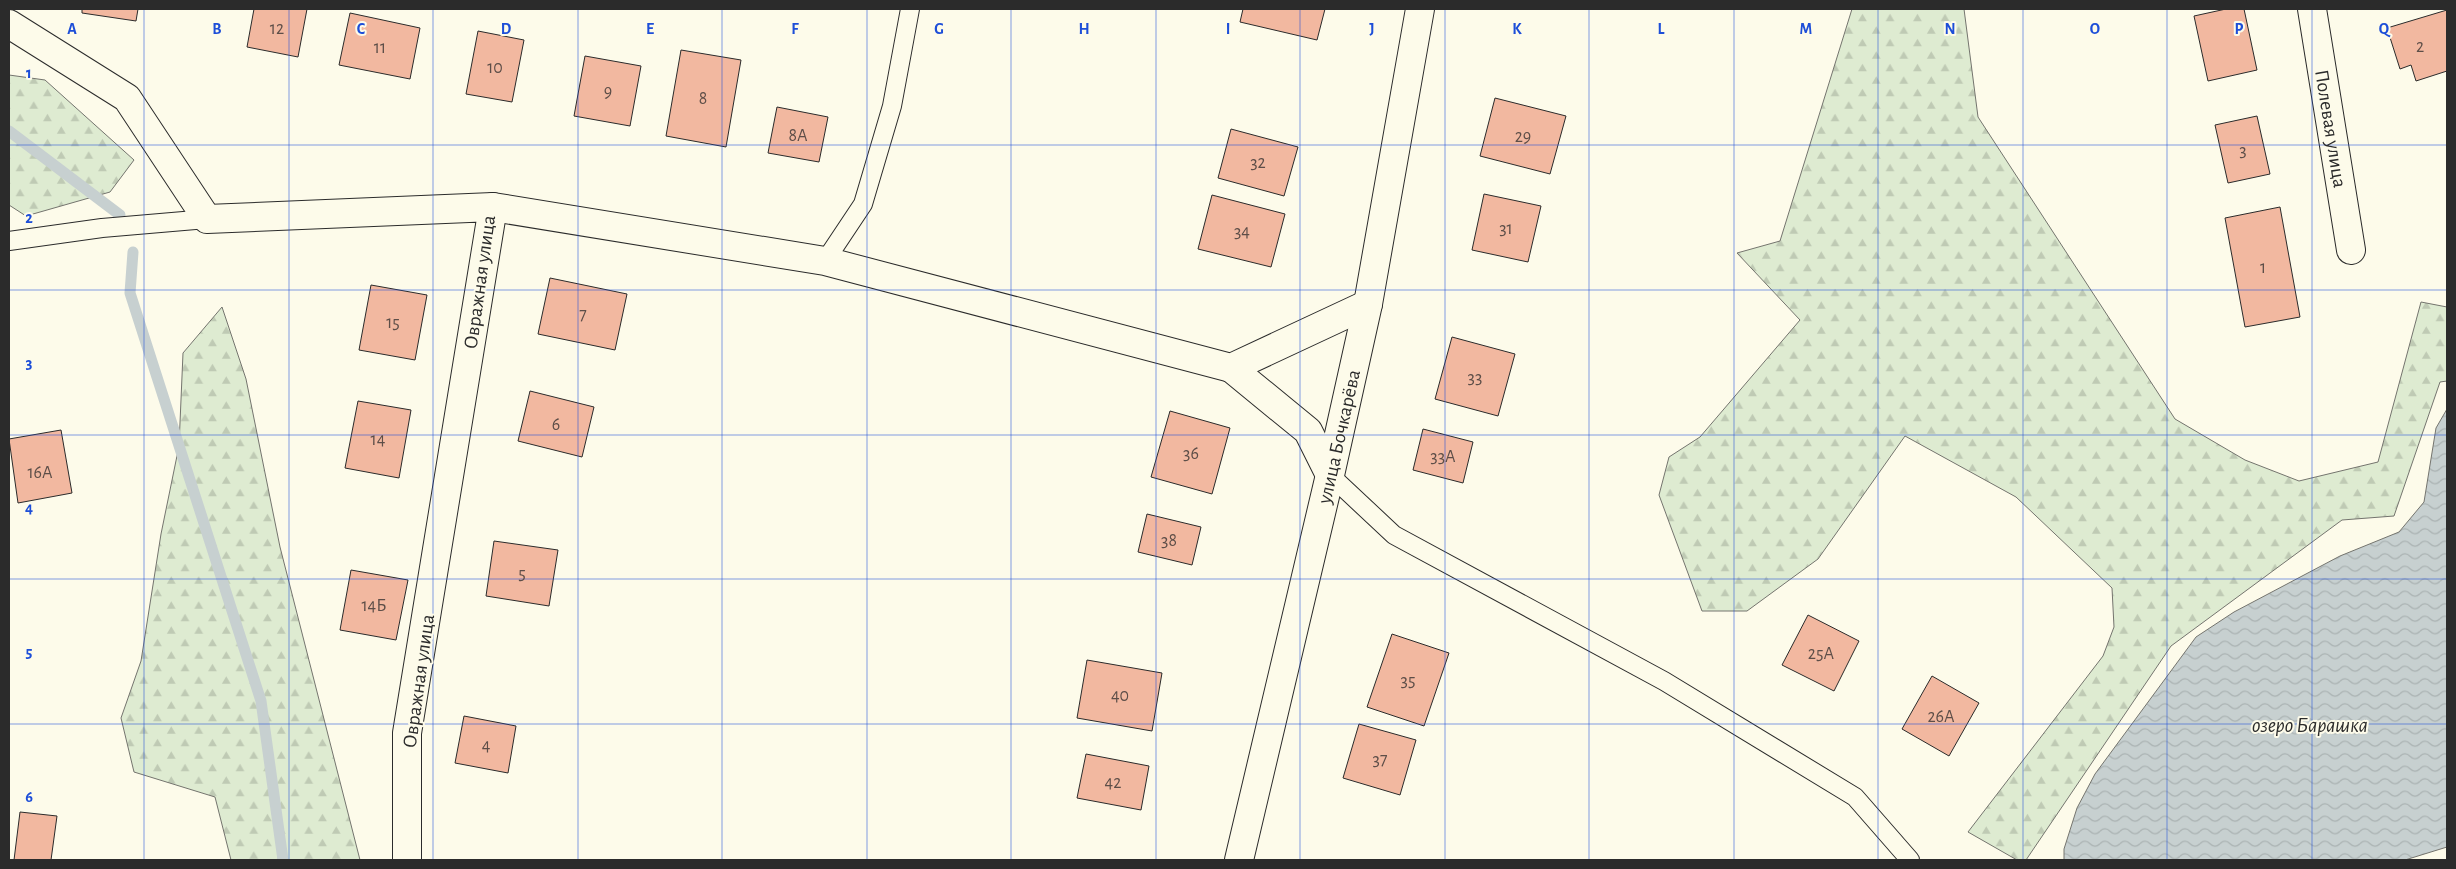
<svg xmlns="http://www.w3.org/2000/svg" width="2456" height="869" font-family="'Alegreya Sans',sans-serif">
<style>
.forest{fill:url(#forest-firs);stroke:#74746e}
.water{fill:url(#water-waves);stroke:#74746e}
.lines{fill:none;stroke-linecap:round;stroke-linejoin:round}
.stream{stroke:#c7d0d0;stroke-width:11}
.building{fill:#f2b8a0;stroke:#2b2b2b}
.lane-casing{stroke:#2b2b2b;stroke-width:20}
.street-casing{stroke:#2b2b2b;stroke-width:30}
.lane{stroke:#fdfbea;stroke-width:18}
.street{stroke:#fdfbea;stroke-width:28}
.grid{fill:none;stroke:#1d4ed8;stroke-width:1;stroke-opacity:0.55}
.labels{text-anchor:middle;stroke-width:4;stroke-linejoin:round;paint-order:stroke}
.number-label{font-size:18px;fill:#5d4e48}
.street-label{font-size:20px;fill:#2b2b2b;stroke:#fdfbea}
.water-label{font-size:21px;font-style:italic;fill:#2b2b2b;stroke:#fdfbea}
.grid-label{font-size:16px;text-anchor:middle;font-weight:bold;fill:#1d4ed8;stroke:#fdfbea;stroke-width:4;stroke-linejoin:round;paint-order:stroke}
</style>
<defs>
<pattern id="forest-firs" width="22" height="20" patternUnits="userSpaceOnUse" patternTransform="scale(1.25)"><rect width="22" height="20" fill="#deebd1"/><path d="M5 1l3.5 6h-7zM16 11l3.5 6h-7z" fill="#bfcab4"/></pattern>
<pattern id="water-waves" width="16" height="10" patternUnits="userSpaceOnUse" patternTransform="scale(1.25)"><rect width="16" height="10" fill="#c7d0d0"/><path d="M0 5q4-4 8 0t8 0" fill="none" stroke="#abb3b3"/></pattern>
</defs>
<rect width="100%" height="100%" fill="#fdfbea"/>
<g class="forest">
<polygon points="1852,9 1964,9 1978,117 2175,419 2245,460 2299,481 2378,462 2421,302 2447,307 2447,381 2440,382 2394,516 2342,520 2171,646 2026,860 2017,860 1968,832 2103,656 2114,627 2112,588 2016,497 1905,436 1818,559 1747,611 1702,611 1659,495 1669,457 1700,437 1800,320 1737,253 1780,241"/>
<polygon points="9,75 45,80 134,160 110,192 26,216 9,205"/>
<polygon points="222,307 246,379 280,547 360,860 231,860 215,797 134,772 121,718 141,661 161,534 179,446 183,353"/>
</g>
<polygon class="water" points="2447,409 2447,847 2405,860 2064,860 2064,849 2077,808 2095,774 2196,637 2234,612 2340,556 2399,532 2424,502 2436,428"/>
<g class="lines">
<g class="stream">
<polyline points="9,131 120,215"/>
<polyline points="133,252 130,293 261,701 283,860"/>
</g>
</g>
<g class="building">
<polygon points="82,9 138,9 136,21 82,13"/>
<polygon points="254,9 307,9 298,57 247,47"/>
<polygon points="1243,9 1325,9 1317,40 1240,22"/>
<polygon points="2226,9 2244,9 2257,70 2208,81 2194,16"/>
<polygon points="2447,10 2447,71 2416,81 2411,65 2400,69 2387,28"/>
<polygon points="350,13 420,28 410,79 339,65"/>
<polygon points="478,31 524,40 512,102 466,94"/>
<polygon points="681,50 741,60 726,147 666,136"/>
<polygon points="585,56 641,66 630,126 574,116"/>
<polygon points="1495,98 1566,116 1550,174 1480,156"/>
<polygon points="777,107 828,117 819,162 768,153"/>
<polygon points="2257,116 2270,174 2228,183 2215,125"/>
<polygon points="1231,129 1298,147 1284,196 1218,178"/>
<polygon points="1484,194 1541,206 1528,262 1472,250"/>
<polygon points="1212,195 1285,214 1271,267 1198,249"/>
<polygon points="2280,207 2300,317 2245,327 2225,218"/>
<polygon points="550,278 627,294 615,350 538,334"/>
<polygon points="371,285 427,295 415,360 359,350"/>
<polygon points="1452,337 1515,354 1498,416 1435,399"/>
<polygon points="530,391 594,407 582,457 518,441"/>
<polygon points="358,401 411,410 399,478 345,468"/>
<polygon points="1170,411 1230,428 1212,494 1151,477"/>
<polygon points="1423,429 1473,442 1463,483 1413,470"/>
<polygon points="61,430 72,493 18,503 9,439"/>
<polygon points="1147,514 1201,527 1192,565 1138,552"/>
<polygon points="494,541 558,550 549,606 486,596"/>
<polygon points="351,570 408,580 396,640 340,630"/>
<polygon points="1808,615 1859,641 1834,691 1782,665"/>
<polygon points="1392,634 1449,653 1424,726 1367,707"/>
<polygon points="1087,660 1162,673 1152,731 1077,718"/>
<polygon points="1932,676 1979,703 1949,756 1902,729"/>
<polygon points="464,716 516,726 508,773 455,763"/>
<polygon points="1359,724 1416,740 1400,795 1343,778"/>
<polygon points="1086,754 1149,766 1141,810 1077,798"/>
<polygon points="20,812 57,816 51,860 14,860"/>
</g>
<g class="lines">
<g class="lane-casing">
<g id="lane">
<polyline points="9,241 102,228 207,219"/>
<polyline points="825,261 863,204 892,106 910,9"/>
<polyline points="1330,475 1394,535 1664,681 1855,797 1910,860"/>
</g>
</g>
<g class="street-casing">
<g id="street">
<path id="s1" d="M2312,9L2351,250"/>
<polyline points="9,24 127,98 207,219 493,207 407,733 407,860"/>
<polyline points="493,207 825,261 1231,368 1368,304"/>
<polyline points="1231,368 1308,431 1330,475"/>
<path id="s2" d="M1239,860L1330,475L1368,304L1420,9"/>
</g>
</g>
<use href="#lane" class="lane"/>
<use href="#street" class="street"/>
</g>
<path class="grid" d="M144,9V860M289,9V860M433,9V860M578,9V860M722,9V860M867,9V860M1011,9V860M1156,9V860M1300,9V860M1445,9V860M1589,9V860M1734,9V860M1878,9V860M2023,9V860M2167,9V860M2312,9V860M9,145H2447M9,290H2447M9,435H2447M9,579H2447M9,724H2447"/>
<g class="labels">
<g class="number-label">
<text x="277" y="34">12</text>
<text x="2420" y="52">2</text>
<text x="380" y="53">11</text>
<text x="495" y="73">10</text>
<text x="608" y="97">9</text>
<text x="703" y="104">8</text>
<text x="798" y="141">8А</text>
<text x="1523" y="142">29</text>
<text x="2243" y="156">3</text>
<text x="1258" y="168">32</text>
<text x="1506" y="234">31</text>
<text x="1242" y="237">34</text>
<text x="2263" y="273">1</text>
<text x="583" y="320">7</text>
<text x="393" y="328">15</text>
<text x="1475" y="383">33</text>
<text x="556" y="430">6</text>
<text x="378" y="445">14</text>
<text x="1191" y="459">36</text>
<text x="1443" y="462">33А</text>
<text x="40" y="478">16А</text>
<text x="1169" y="546">38</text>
<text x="522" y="579">5</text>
<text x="374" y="611">14Б</text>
<text x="1821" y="659">25А</text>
<text x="1408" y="686">35</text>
<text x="1120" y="701">40</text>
<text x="1941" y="722">26А</text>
<text x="486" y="751">4</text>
<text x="1380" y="765">37</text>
<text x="1113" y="788">42</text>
</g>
<g class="street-label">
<text dy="7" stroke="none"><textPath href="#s1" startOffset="121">Полевая улица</textPath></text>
<text transform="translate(479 282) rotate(-82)" y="7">Овражная улица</text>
<text dy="7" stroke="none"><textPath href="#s2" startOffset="435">улица Бочкарёва</textPath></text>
<text transform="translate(418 681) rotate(-82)" y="7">Овражная улица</text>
</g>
<g class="water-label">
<text x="2310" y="732">озеро Барашка</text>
</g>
</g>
<g class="grid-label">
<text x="72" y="34">A</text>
<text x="217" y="34">B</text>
<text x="361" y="34">C</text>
<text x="506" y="34">D</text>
<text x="650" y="34">E</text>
<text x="795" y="34">F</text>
<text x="939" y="34">G</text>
<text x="1084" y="34">H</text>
<text x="1228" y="34">I</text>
<text x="1372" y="34">J</text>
<text x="1517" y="34">K</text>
<text x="1661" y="34">L</text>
<text x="1806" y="34">M</text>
<text x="1950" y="34">N</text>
<text x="2095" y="34">O</text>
<text x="2239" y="34">P</text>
<text x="2384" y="34">Q</text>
<text x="29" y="78">1</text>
<text x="29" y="223">2</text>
<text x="29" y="368">3</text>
<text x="29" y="513">4</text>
<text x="29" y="657">5</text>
<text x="29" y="802">6</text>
</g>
<rect width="2456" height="869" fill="none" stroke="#2b2b2b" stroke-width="20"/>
</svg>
